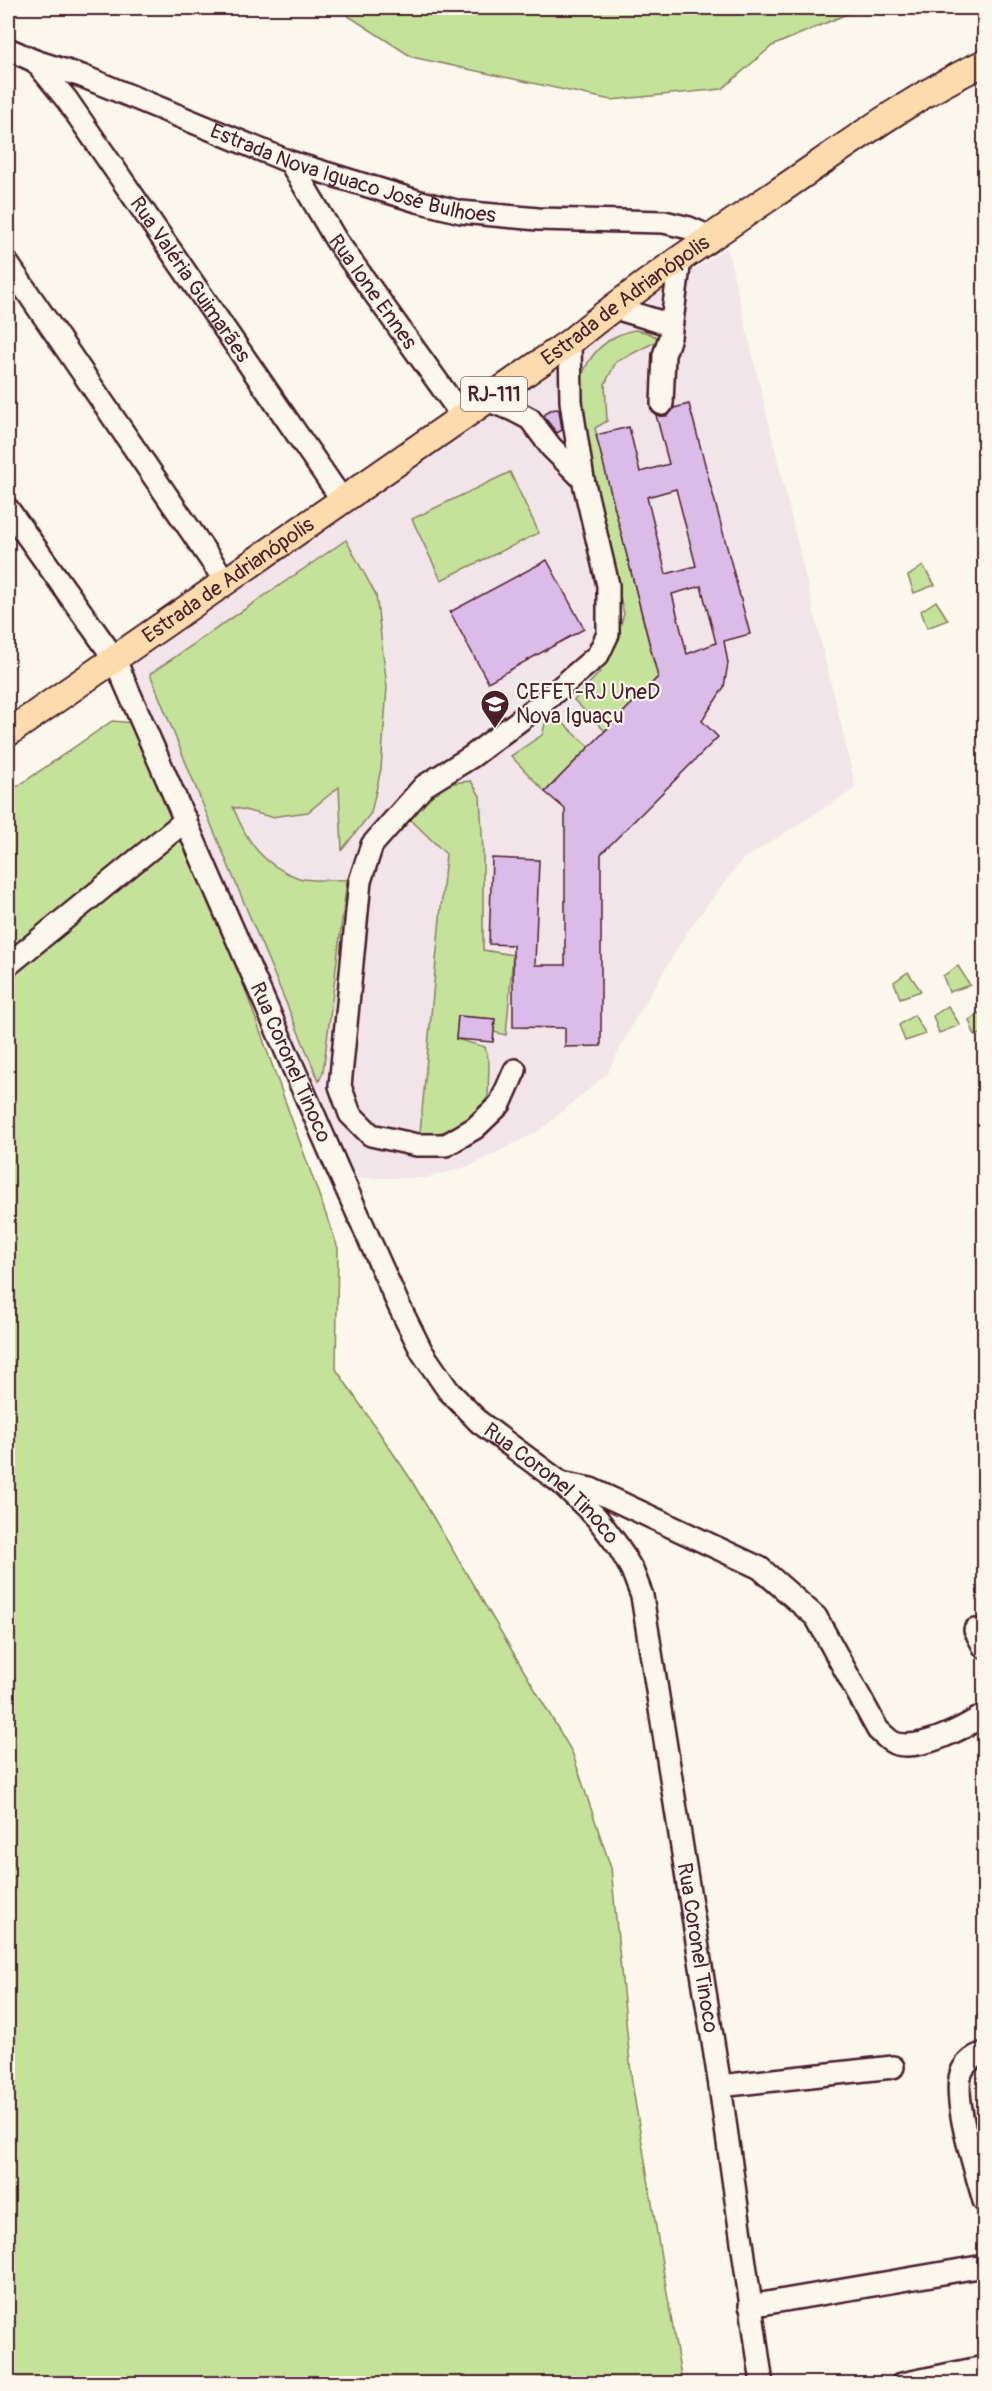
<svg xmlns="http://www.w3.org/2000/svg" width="992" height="2391" font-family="Pangolin,sans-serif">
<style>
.built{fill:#f1e5ea}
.green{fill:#c5e29a;stroke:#888062;stroke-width:1.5}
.building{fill:#dbbbe7;stroke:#4a1f2b;stroke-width:1.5;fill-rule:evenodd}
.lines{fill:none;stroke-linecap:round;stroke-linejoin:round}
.minor-casing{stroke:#4a1f2b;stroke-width:26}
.major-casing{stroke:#4a1f2b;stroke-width:30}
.minor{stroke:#fbf7ec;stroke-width:21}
.major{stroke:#fcdcac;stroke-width:26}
.labels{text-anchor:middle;stroke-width:4.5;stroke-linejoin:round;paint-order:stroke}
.shield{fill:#fbf7ec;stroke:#7f6065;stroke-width:1.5}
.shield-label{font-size:20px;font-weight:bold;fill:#4a1f2b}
.street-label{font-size:21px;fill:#4a1f2b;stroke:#fbf7ec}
.poi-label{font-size:21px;fill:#4a1f2b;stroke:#fbf7ec;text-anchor:start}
</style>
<rect width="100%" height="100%" fill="#fbf7ec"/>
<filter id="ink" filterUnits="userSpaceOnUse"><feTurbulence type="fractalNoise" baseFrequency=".0167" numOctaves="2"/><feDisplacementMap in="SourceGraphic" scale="12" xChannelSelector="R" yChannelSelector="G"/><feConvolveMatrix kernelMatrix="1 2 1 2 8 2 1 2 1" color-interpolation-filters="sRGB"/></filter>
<g filter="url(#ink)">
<polygon class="built" points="727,248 856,788 742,860 689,929 633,1023 607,1074 539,1131 470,1166 425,1178 336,1178 124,671 620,317"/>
<g class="green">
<polygon points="336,8 861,8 772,46 722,89 611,100 412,57"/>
<path d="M635,330L646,332L661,339L616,362L605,384L607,421L595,428L654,663L661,674L605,731L574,700L600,672L614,646L624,614L578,404C579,396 579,387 581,380C587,355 609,334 635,330Z"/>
<polygon points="510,472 539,533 441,580 412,519"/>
<path d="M346,540L376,595L387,687L381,769L371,813L342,850L339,787L308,812L271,817L233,807C247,842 262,865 299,878C313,882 332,879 347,880L323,1072L319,1081L205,810L150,674Z"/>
<polygon points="923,566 935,585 914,593 908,576"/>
<polygon points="936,601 948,620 927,628 921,611"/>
<polygon points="549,710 589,747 545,792 511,756 542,735"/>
<polygon points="112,721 134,723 223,928 338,1248 336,1369 410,1478 572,1752 611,1868 632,2083 682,2383 8,2383 8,793"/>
<path d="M471,781L480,796L483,852V950L513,955L506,1035L494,1032V1019L458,1016L456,1039L485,1047L489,1062L488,1097L467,1125L435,1134L420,1133L446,854L408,817C431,792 435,783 471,781Z"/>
<polygon points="958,966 970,985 949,992 943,976"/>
<polygon points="908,972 921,991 900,998 894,982"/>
<polygon points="948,1006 960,1025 939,1033 933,1016"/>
<polygon points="984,1010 984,1033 975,1036 969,1020"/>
<polygon points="914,1015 926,1034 905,1041 899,1025"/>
</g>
<g class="building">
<path d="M689,404L750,634L724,641L728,663L724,687L702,721L718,737L601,854V1046L565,1047V1028L513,1027V945L489,944L492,858L539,860L535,965H565V809L545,792L658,677L596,435L629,427L640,472L669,464L656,415L667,416L674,408ZM676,489L696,566L666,574L647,497ZM701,586L716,643L687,654L672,594Z"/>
<polygon points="557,409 559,410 562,430 557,433 543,416 550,410"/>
<polygon points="547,560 584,629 488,682 450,612"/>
<polygon points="458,1016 495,1019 493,1042 456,1039"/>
</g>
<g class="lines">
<g class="minor-casing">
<g id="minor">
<path id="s1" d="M8,49L35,61L82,76L290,162L417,201L461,212L538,219L664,222L689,228L710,237"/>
<path id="s2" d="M35,61L67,100L343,501"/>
<path id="s3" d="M290,162L336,240L463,417"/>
<polyline points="8,264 226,582"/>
<polyline points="612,307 671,325"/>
<polyline points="486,400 511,409 530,419 551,447 583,479"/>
<polyline points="662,404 664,355 670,337 680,259"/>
<path id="s4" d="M8,509L114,658L339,1172L399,1306L422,1352L448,1390L479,1422L561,1483L597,1518L618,1546L632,1570L642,1596L720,2086L762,2384"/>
<polyline points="8,965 186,820"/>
<polyline points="515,1070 500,1104 475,1128 446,1145 417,1145 371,1135 350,1114 340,1086 360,881 372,845 424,786 471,757 540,705 598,655 608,634 608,585 583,479 574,422 571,401 570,342"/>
<path d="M561,1483L591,1489L760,1568L816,1617L878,1730C884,1735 889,1742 897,1744C922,1750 964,1728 984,1715"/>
<polyline points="975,1630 984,1647"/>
<path d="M984,2053C975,2056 968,2060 963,2069C949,2093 977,2174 984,2201"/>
<polyline points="720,2086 893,2067"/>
<polyline points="750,2306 984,2266"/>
<polyline points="902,2384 984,2367"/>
</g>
</g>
<g class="major-casing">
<g id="major">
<path id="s5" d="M8,733L570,342C639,285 714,235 788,185C851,142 915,95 984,63"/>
</g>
</g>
<use href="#minor" class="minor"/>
<use href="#major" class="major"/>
</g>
</g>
<defs>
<g id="university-pin" transform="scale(1.5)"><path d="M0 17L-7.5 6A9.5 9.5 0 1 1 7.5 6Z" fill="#4a1f2b" stroke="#fbf7ec"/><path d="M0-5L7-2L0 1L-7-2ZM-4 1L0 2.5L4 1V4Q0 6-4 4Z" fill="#fff"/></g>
</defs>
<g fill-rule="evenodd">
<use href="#university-pin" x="495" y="704"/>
</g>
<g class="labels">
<rect class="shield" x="461" y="377" width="66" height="34" rx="4.5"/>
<g class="shield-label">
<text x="494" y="401">RJ-111</text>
</g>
<g class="street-label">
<text dy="7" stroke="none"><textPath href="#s1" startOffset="368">Estrada Nova Iguaco José Bulhoes</textPath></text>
<text dy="7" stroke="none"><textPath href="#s2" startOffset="268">Rua Valéria Guimarães</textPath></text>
<text dy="7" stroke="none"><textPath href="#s3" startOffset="154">Rua Ione Ennes</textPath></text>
<text dy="7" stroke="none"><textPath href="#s5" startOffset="754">Estrada de Adrianópolis</textPath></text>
<text dy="7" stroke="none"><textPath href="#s5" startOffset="268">Estrada de Adrianópolis</textPath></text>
<text dy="7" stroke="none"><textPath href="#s4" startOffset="624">Rua Coronel Tinoco</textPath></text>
<text dy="7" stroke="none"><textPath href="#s4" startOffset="1128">Rua Coronel Tinoco</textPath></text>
<text dy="7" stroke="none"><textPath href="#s4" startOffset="1632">Rua Coronel Tinoco</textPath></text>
</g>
<g class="poi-label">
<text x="516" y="699">CEFET-RJ UneD<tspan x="516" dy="24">Nova Iguaçu</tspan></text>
</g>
</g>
<rect width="992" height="2391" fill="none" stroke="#fbf7ec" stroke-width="30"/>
<rect x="15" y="15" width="962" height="2361" fill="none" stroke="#4a1f2b" stroke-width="2" filter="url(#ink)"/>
</svg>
